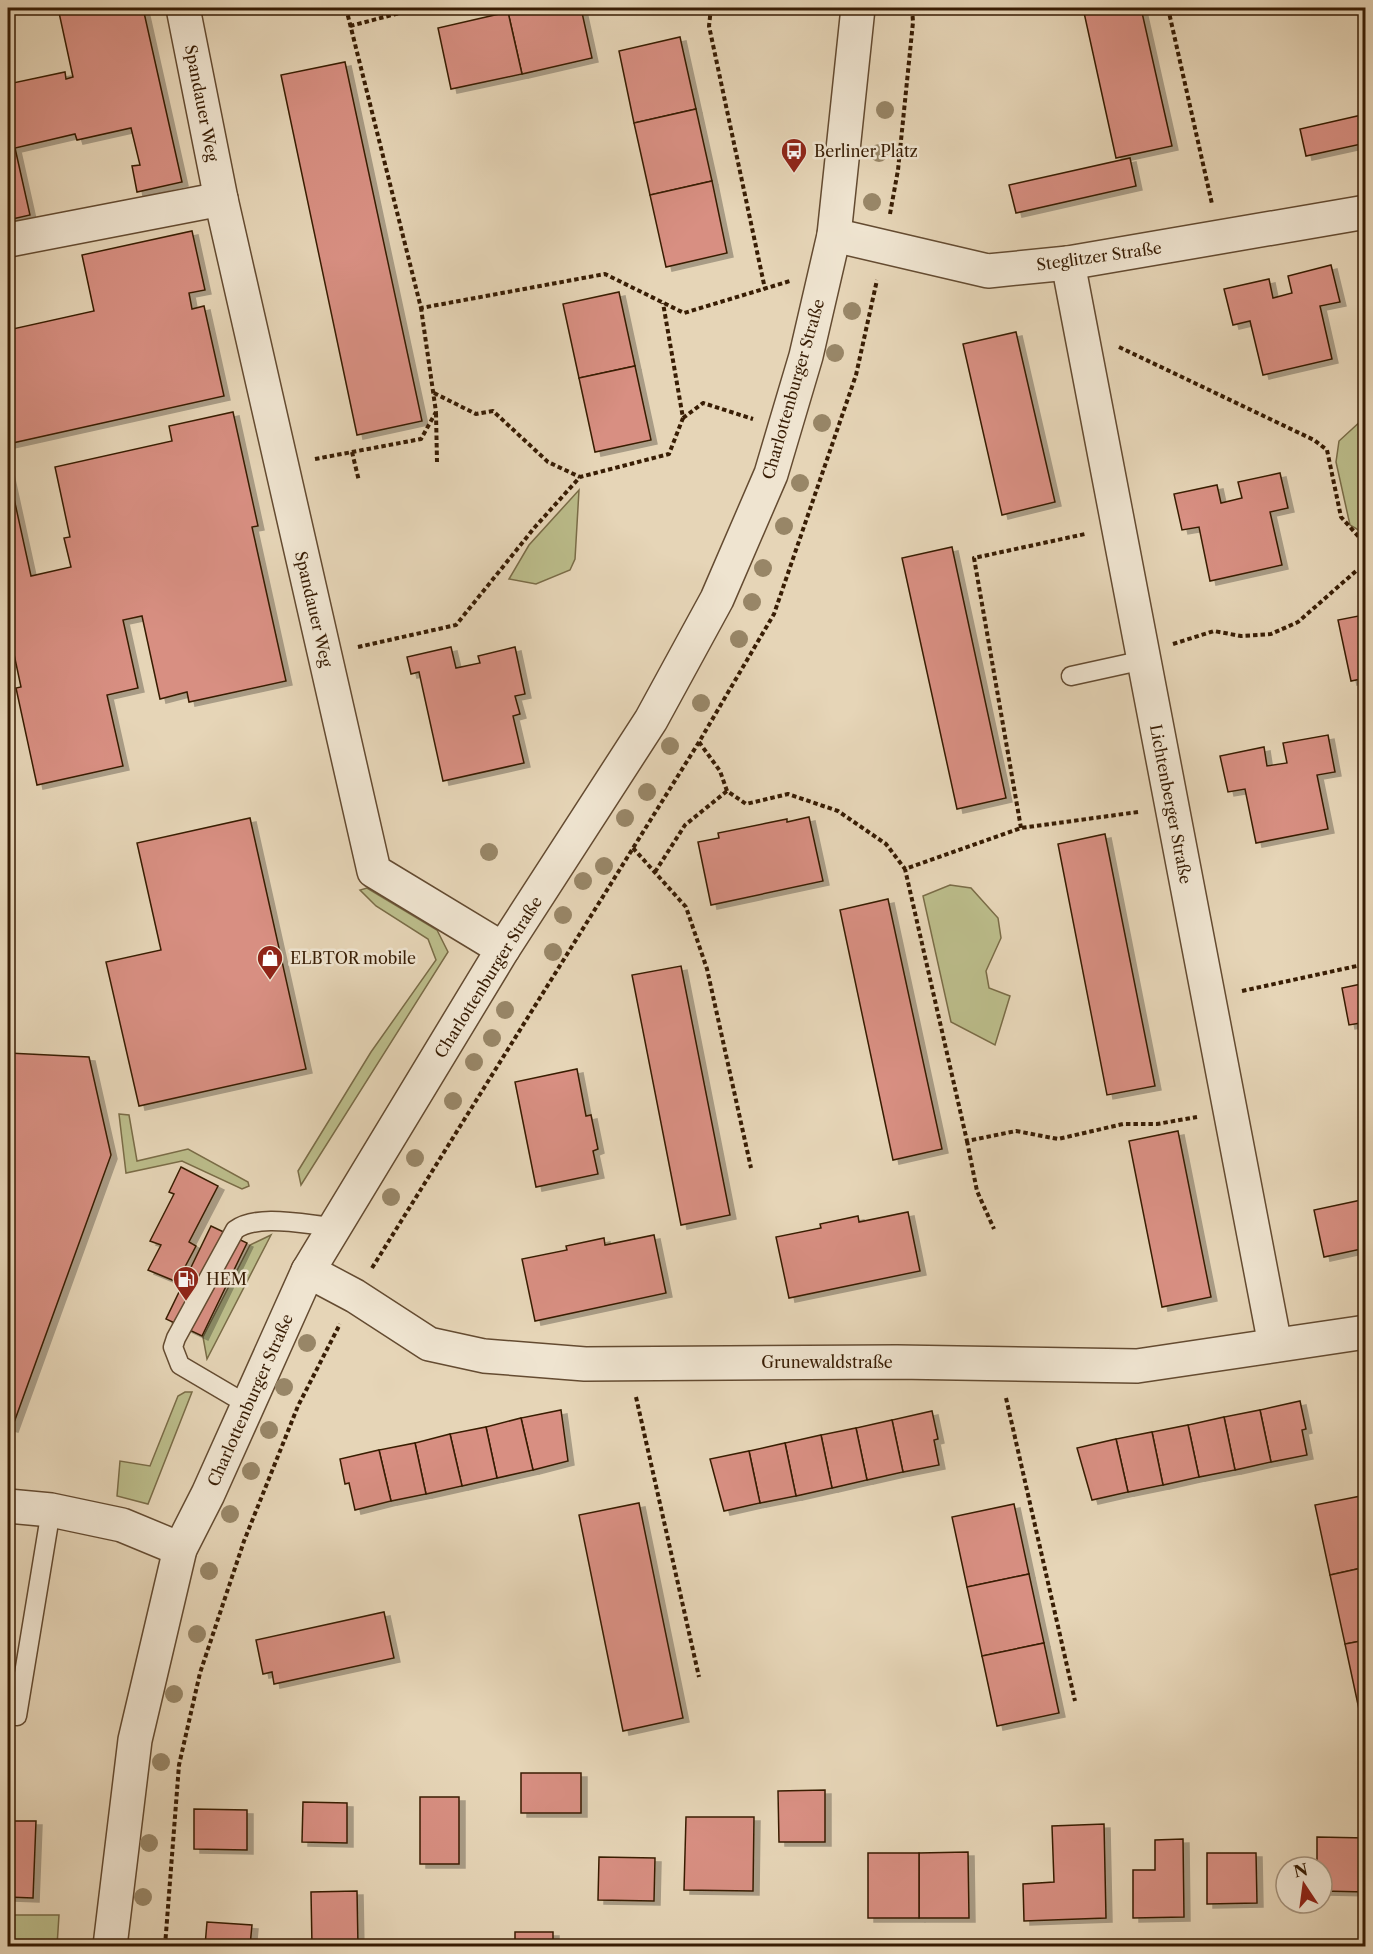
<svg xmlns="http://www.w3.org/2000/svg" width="1373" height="1954" font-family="'Libre Caslon Text',serif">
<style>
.green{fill:#bbbc8a;stroke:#7a6c47;stroke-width:1.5}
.building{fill:#d88f82;stroke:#381d04;stroke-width:1.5;filter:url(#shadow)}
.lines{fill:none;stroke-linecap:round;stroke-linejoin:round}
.service-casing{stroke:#644b31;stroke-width:21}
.minor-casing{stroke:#644b31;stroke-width:36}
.tertiary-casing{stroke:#644b31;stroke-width:36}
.path{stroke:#381d04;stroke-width:4;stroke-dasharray:4.5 3;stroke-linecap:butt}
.service{stroke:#efe4d0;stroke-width:18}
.minor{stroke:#efe4d0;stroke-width:33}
.tertiary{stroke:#efe4d0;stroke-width:33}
.tree{fill:#988667}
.labels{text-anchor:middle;stroke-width:5;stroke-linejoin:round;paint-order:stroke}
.street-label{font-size:16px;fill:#381d04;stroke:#efe4d0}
.poi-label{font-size:16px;fill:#381d04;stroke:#efe4d0;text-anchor:start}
</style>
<defs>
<filter id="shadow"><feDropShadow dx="6" dy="4" stdDeviation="0" flood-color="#0004"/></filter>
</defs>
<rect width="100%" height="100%" fill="#e6d5b7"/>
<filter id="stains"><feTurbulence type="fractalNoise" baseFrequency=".00333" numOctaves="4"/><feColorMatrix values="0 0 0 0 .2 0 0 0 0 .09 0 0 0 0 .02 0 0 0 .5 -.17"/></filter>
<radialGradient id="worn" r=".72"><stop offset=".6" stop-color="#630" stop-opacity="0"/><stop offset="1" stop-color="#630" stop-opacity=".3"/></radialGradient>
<g class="green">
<polygon points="1363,419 1365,419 1365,534 1350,525 1336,462 1339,441"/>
<polygon points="579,490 575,559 570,570 536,584 509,579 529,545"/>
<polygon points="950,885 971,888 998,918 1001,938 986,971 989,988 1010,996 995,1045 951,1022 923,896"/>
<polygon points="367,888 437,930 448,952 301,1185 298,1171 371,1052 436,960 428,939 376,906 360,890"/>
<polygon points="119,1114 129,1115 137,1161 188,1149 248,1182 249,1186 242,1189 182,1161 126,1173"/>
<polygon points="271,1235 207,1359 203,1337 250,1245"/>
<polygon points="185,1392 192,1392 148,1504 117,1496 120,1461 150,1466 178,1396"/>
<polygon points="8,1915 59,1915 57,1946 8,1946"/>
</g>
<g class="building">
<polygon points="58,8 143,8 182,182 137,192 132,166 140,165 131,128 77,140 75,134 15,148 30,215 8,220 8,84 65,72 66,79 73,77"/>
<polygon points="530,8 581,8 592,58 522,74 508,12"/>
<polygon points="1083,8 1141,8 1172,146 1116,158"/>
<polygon points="508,12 522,74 451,89 438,28"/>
<polygon points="680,37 696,109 634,123 619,51"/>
<polygon points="345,62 422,421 357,435 281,75"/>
<polygon points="696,109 712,181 650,195 634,123"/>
<polygon points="1366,114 1366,143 1306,156 1300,129"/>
<polygon points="1130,158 1136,186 1016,213 1009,185"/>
<polygon points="712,181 727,253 666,267 650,195"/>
<polygon points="192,231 205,290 189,293 192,309 204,306 224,396 8,444 8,330 94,311 82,255"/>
<polygon points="1331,265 1340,302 1320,306 1332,359 1263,375 1250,321 1233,325 1224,289 1269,279 1273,298 1292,293 1288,276"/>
<polygon points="619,292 635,366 579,378 563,304"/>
<polygon points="1016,332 1055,502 1002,515 963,344"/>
<polygon points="635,366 651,440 595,452 579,378"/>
<polygon points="233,412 258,526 252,527 286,681 189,702 187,692 160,699 142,616 123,620 138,688 107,695 123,766 37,785 16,688 21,687 8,626 8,471 31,576 71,567 64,538 70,537 55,467 172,441 169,426"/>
<polygon points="1280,473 1288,508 1270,512 1282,565 1210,581 1199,527 1182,530 1174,494 1217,485 1221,503 1242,498 1238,482"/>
<polygon points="952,547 1006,798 957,809 902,558"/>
<polygon points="1366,610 1366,678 1351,681 1338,620 1359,616 1359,612"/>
<polygon points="451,647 456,668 480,663 478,656 515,647 525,694 515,696 520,714 513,716 524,763 443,781 419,672 411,674 407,657"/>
<polygon points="1328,735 1335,772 1317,775 1328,829 1256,843 1245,789 1228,792 1220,756 1264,747 1267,766 1287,763 1283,743"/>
<polygon points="809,817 823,881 711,905 698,842 719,838 718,833 787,819 787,822"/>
<polygon points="250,818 306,1069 139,1106 106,962 161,950 137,843"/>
<polygon points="1105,834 1155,1086 1107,1095 1058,844"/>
<polygon points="888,899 942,1149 893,1160 840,910"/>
<polygon points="681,966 730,1215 681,1225 632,975"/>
<polygon points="1366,983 1366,1022 1349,1025 1342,988"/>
<polygon points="8,1053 89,1057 111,1155 12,1428 8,1427"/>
<polygon points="577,1069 586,1116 591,1115 598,1149 593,1151 598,1174 536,1187 515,1082"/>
<polygon points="1178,1131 1211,1297 1162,1307 1129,1141"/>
<polygon points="181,1167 218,1186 189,1242 196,1246 177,1282 148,1270 161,1245 150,1241 174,1194 169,1192"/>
<polygon points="1366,1199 1366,1248 1324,1257 1314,1210"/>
<polygon points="908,1212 920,1271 789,1298 776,1237 821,1228 820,1224 858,1216 859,1222"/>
<polygon points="211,1226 247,1243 202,1336 166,1319"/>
<polygon points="654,1235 666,1293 535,1321 522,1259 567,1250 566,1246 604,1238 605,1245"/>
<polygon points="1300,1401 1306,1429 1302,1430 1307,1455 1271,1462 1260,1410"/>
<polygon points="561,1410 568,1461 533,1470 521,1418"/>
<polygon points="1260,1410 1271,1462 1235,1470 1224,1417"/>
<polygon points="932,1411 938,1439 934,1440 939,1465 903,1472 892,1420"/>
<polygon points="1224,1417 1235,1470 1199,1477 1188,1425"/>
<polygon points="521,1418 533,1470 497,1478 486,1427"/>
<polygon points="892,1420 903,1472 867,1480 856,1428"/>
<polygon points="1188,1425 1199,1477 1163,1485 1152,1432"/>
<polygon points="486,1427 497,1478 462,1486 450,1434"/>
<polygon points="856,1428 867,1480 832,1488 821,1435"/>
<polygon points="1152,1432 1163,1485 1128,1492 1116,1439"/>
<polygon points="450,1434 462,1486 426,1494 415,1443"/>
<polygon points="821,1435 832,1488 796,1496 785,1443"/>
<polygon points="1116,1439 1128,1492 1092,1500 1077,1448"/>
<polygon points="415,1443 426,1494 391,1501 379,1450"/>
<polygon points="785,1443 796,1496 760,1503 749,1451"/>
<polygon points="379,1450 391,1501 355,1510 349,1483 345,1484 340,1459"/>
<polygon points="749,1451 760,1503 724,1511 710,1459"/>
<polygon points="1366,1495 1366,1567 1330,1575 1315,1505"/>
<polygon points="639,1503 683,1718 623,1731 579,1515"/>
<polygon points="1014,1504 1029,1574 967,1587 952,1517"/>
<polygon points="1366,1567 1366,1640 1345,1644 1330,1575"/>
<polygon points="1029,1574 1044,1643 982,1656 967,1587"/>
<polygon points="384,1612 394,1658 274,1684 272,1672 263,1674 256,1640"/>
<polygon points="1366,1640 1366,1712 1360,1714 1345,1644"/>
<polygon points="1044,1643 1059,1713 997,1726 982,1656"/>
<rect x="521" y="1773" width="60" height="40"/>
<polygon points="825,1790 825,1842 779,1842 778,1791"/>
<rect x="420" y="1797" width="39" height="67"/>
<polygon points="303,1802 347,1803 347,1843 302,1842"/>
<polygon points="194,1809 247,1810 247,1850 194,1849"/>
<polygon points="686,1817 754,1817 753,1891 684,1890"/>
<polygon points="8,1821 36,1821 33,1898 8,1897"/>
<polygon points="1104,1824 1106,1918 1024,1921 1023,1884 1054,1882 1052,1826"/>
<polygon points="1317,1837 1366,1838 1366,1892 1322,1891 1322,1867 1317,1867"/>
<polygon points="1183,1839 1184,1917 1133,1918 1133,1870 1155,1870 1155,1840"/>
<polygon points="968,1852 969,1918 919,1918 919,1853"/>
<rect x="868" y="1853" width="51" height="65"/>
<polygon points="1207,1853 1256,1853 1257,1903 1207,1904"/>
<polygon points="599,1857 655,1858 654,1901 598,1900"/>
<polygon points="357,1891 358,1946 312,1946 311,1892"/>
<polygon points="207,1922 252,1925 250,1946 205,1946"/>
<rect x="515" y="1932" width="38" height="14"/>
</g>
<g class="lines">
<g class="service-casing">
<g id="service">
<polyline points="1071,676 1144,660"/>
<path d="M248,1405L180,1365L173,1347L176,1338L235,1230C258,1213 307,1225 336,1227"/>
<polyline points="17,1716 51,1510"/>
</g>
</g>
<g class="minor-casing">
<g id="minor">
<polyline points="183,8 221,199 374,871 503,949"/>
<polyline points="834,235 988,271 1068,263 1366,212"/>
<polyline points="9,240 221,199"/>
<polyline points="1068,263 1275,1345"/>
<polyline points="308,1271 355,1296 429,1344 484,1356 585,1364 897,1362 1137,1366 1366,1332"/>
<polyline points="8,1506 51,1510 122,1525 180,1549"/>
</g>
</g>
<g class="tertiary-casing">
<polyline id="tertiary" points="110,1946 135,1740 180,1549 208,1494 308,1271 503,949 651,720 717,599 771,474 806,356 834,235 858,8"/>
</g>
<g class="path">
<polyline points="346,8 421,308 605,274 684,313 790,281"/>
<polyline points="711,8 709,26 765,289"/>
<polyline points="1168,8 1212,204"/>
<polyline points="350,26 419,8"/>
<polyline points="890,214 898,170 913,22 912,8"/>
<polyline points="1119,347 1314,440 1327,450 1341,517 1366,545"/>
<polyline points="434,393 476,414 493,411 548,462 580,477"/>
<polyline points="436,413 437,462"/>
<polyline points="683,418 703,403 753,419"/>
<polyline points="352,452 359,481"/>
<polyline points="315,459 421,439 436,412 421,308"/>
<polyline points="1173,644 1214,631 1241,636 1271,634 1298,622 1356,571 1366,569"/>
<polyline points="358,647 456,625 535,527 580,477 669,454 683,418 663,303"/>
<polyline points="699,742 720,771 727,791 746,804 788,794 838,811 886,844 905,869"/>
<polyline points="1138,812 1021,828 905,869 967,1141 1016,1131 1058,1139 1123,1124 1157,1124 1197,1117"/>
<polyline points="1021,828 974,558 1085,534"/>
<polyline points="633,848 686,907 707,969 751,1168"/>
<polyline points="655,872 685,825 727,791"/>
<polyline points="1242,991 1366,964"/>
<polyline points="967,1141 977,1191 994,1229"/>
<polyline points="372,1268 699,742 774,614 856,375 877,280"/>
<polyline points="1362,1365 1366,1379"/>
<polyline points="636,1397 699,1677"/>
<polyline points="1006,1398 1075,1701"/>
<polyline points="165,1946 179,1765 200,1673 244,1541 298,1406 340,1324"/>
</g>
<use href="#service" class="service"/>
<use href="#minor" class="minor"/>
<use href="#tertiary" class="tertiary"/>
</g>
<g class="tree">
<circle cx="885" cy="110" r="9"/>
<circle cx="879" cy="153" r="9"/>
<circle cx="872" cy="202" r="9"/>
<circle cx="852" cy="311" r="9"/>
<circle cx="835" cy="353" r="9"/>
<circle cx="822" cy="423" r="9"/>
<circle cx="800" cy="483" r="9"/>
<circle cx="784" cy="526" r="9"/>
<circle cx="763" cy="568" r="9"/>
<circle cx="752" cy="602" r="9"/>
<circle cx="739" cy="639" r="9"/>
<circle cx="701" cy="703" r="9"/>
<circle cx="670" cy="746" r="9"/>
<circle cx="647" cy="792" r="9"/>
<circle cx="625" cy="818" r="9"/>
<circle cx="489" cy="852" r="9"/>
<circle cx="604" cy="866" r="9"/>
<circle cx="583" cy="881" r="9"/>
<circle cx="563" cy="915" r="9"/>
<circle cx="553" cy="952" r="9"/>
<circle cx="505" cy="1010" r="9"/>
<circle cx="492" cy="1038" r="9"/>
<circle cx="474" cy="1062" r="9"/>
<circle cx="453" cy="1101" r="9"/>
<circle cx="415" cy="1158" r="9"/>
<circle cx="391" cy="1197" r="9"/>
<circle cx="307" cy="1343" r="9"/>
<circle cx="284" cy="1387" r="9"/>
<circle cx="269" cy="1430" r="9"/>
<circle cx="251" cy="1471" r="9"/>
<circle cx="230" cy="1514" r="9"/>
<circle cx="209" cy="1571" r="9"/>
<circle cx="197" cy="1634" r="9"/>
<circle cx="174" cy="1694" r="9"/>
<circle cx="161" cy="1762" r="9"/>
<circle cx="149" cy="1843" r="9"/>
<circle cx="143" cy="1897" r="9"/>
</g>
<defs>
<g id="bus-pin" transform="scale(1.35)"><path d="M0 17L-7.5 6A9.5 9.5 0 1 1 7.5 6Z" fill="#8f2418" stroke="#efe4d0"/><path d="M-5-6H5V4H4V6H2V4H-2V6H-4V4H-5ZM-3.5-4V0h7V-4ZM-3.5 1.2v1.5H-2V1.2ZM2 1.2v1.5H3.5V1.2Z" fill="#fff"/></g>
<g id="shop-pin" transform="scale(1.35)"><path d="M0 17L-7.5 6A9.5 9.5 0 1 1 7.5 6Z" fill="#8f2418" stroke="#efe4d0"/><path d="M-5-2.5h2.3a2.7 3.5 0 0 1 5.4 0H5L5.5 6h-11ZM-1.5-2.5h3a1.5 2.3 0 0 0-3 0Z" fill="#fff"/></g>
<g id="fuel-pin" transform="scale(1.35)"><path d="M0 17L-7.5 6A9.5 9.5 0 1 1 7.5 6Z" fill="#8f2418" stroke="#efe4d0"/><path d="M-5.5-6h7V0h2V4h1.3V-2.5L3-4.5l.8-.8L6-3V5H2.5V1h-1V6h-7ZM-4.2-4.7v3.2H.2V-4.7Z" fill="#fff"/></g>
</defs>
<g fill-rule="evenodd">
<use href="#bus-pin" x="794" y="151"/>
<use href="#shop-pin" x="270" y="958"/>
<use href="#fuel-pin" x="186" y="1279"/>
</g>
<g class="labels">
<g class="street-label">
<text transform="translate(202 103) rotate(79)" y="6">Spandauer Weg</text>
<text transform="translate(1099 256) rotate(-8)" y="6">Steglitzer Straße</text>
<text transform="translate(793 389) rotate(-74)" y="6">Charlottenburger Straße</text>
<text transform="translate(314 609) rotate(77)" y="6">Spandauer Weg</text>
<text transform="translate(1171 804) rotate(79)" y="6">Lichtenberger Straße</text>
<text transform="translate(488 977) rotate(-58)" y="6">Charlottenburger Straße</text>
<text x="827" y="1368">Grunewaldstraße</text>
<text transform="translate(250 1400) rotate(-66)" y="6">Charlottenburger Straße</text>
</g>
<g class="poi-label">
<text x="814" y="157">Berliner Platz</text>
<text x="290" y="964">ELBTOR mobile</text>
<text x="206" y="1285">HEM</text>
</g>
</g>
<rect width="1373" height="1954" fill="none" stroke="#e6d5b7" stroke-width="30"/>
<rect x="9" y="9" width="1355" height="1936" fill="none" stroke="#381d04" stroke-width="3"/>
<rect x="15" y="15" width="1343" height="1924" fill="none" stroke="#381d04" stroke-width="1.5"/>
<g transform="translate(1304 1885) rotate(347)"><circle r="28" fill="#efe4d0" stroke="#a6947e" stroke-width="1.5"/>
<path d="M0-4.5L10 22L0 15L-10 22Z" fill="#8f2418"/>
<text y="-9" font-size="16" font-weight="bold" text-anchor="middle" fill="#381d04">N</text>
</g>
<rect width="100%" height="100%" filter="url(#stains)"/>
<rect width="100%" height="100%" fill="url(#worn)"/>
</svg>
